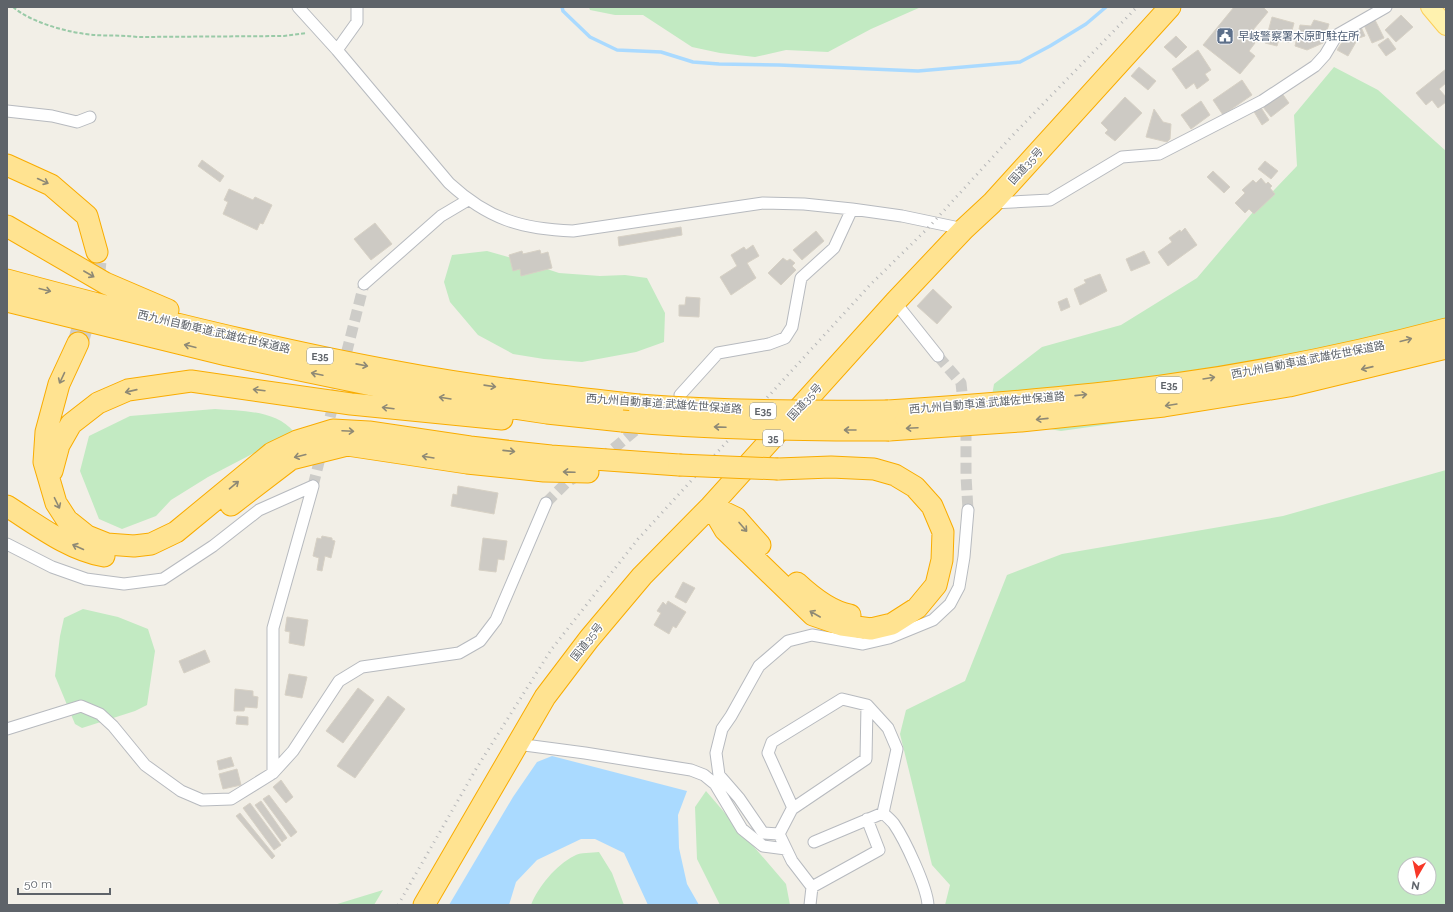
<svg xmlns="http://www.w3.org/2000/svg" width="1453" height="912" font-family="Raleway,'Noto Sans JP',sans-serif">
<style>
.green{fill:#c2eac2;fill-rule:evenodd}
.water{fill:#aadaff}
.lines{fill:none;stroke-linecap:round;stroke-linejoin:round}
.stream{stroke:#aadaff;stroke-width:3.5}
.building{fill:#cdcac4;stroke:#d7d1c5}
.street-tunnel{stroke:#cdccc8;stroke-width:11;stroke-dasharray:11 5.5;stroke-linecap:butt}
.highway-tunnel{stroke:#cdccc8;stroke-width:21;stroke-dasharray:21 10;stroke-linecap:butt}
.street-casing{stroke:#b7babf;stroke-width:13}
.primary-casing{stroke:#fcce55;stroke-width:20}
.highway-casing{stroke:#f9ac00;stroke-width:23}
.path{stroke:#99caa7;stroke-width:2;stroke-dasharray:4 2;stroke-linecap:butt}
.street{stroke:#fff;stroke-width:11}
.primary{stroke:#fff2af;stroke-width:18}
.highway{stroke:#ffe391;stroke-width:21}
.rail{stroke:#b6b7b8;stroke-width:3;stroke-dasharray:1 5;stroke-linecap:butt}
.highway-bridge-casing{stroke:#f9ac00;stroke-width:23;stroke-linecap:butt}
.highway-bridge{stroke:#ffe391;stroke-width:21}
.oneway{stroke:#8e8975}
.labels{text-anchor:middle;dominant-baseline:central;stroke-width:3;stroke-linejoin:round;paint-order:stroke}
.shield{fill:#fff;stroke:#8e9296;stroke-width:1}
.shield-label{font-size:10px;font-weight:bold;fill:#5e6369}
.service-label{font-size:11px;fill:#4e5e75;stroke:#fff;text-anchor:start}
.street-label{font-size:11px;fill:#5e6369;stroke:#fff}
</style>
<rect width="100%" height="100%" fill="#f2efe7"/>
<!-- green -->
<path class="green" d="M589 7H921L871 29 828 52 786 50 755 57 720 53 692 47 643 15H615L590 10Z
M1334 67 1378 90 1446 151V337L1183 414 1061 431 1009 422 990 407 994 384 1042 347 1121 325 1197 278 1253 212 1297 166 1294 115Z
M487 251 526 262 559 273 600 276 625 275 647 278 665 313 664 342 636 352 582 362 544 359 513 354 478 335 450 302 444 282 452 255Z
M215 409C242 411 276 410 294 432L208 477 171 500 156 516 122 529 99 519 80 471 89 436 130 416Z
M1446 470V905H945L950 885 932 865 900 734 906 710 965 681 1007 575 1062 554 1283 516ZM1405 864H1429V888H1405Z
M83 609 118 617 148 629 155 651 147 705 135 711 82 728 75 724 55 676 60 636 64 618Z
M706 791 786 884 790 905H720L697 859 695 807Z
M599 852 612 873 624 905H531C538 887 556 865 574 856 580 852 592 853 599 852Z
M383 890 374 905H334Z"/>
<!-- water -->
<path class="water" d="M552 756 687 791 678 815 679 848 687 884 699 905H648L624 853 595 839H581L537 860 516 882 509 905H449L513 797 537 762Z"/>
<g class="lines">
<!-- stream -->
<path class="stream" d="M562 7 563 11 590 37 617 50 661 52 693 62 719 64 779 65 918 71 1020 62 1050 46 1086 24 1106 7"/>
</g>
<!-- building -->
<path class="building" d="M1234 7H1263L1268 12 1248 36 1255 43 1249 51 1255 56 1240 74 1203 45Z
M1401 15 1413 27 1396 42 1385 30Z
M1272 17 1294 23 1289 42 1279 39 1277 46 1265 43Z
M1314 20 1329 24 1323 43 1307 50 1295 46 1300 25 1311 26Z
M1375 20 1384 38 1372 43 1364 25Z
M1361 27 1365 36 1359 38 1356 29Z
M1176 36 1187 47 1176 58 1164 47Z
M1346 36 1356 42 1348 56 1337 50Z
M1388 38 1396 49 1386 56 1378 45Z
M1198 50 1211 70 1205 74 1209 80 1197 89 1194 83 1186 89 1172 69Z
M1139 67 1156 81 1148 90 1131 76Z
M1446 69V83L1439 89 1446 97V102L1438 108 1432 100 1426 105 1416 93Z
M1242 80 1252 95 1223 115 1213 100Z
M1281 92 1289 103 1271 117 1263 107Z
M1125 97 1142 113 1115 141 1105 133 1108 130 1101 123Z
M1201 101 1210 115 1191 129 1181 115Z
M1260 106 1269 120 1262 125 1253 110Z
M1154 109 1163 122 1171 124 1170 139 1167 142 1146 137Z
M202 160 224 176 220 182 198 166Z
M1265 161 1278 171 1271 179 1258 169Z
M1213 171 1230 187 1224 193 1207 177Z
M1261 178 1266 184 1268 182 1272 186 1270 188 1275 194 1254 214 1249 209 1245 213 1235 203 1245 193 1242 190 1253 180 1256 183Z
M229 189 253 200 255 197 272 205 263 224 260 223 257 230 223 214 228 202 224 200Z
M375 223 392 244 371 260 354 239Z
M681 227 682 235 619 246 618 237Z
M1185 228 1197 245 1168 266 1158 252 1172 242 1169 238 1180 230 1181 232Z
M816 231 824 241 802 260 793 250Z
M753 245 759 256 747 263 756 278 731 295 720 277 737 266 731 255 744 247 746 250Z
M540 250 541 254 548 252 552 268 521 276 520 269 513 271 509 255 522 251 523 254Z
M1144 251 1150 263 1131 271 1126 259Z
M783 258 787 261 790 259 795 263 792 266 796 270 781 285 768 273Z
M1100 274 1107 291 1080 305 1074 289 1086 283 1084 280Z
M933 289 952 307 937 324 917 306Z
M686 297 700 298 699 317 679 316V305H685Z
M1067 298 1070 307 1061 311 1058 302Z
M458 486 498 493 494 514 451 506 453 494 457 495Z
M322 536 332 538V540L335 541 331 558 325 556 322 571 317 570 319 558 313 556 317 538 321 539Z
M483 538 507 541 504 560 498 559 496 572 479 570Z
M683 582 695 588 686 603 675 597Z
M668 601 686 612 676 628 673 626 669 634 654 625 661 613 657 611 663 602 666 605Z
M287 617 308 620 304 646 289 643 290 632 285 631Z
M205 650 210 662 184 673 179 661Z
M289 674 307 677 302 698 285 695Z
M358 688 374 700 343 743 326 731Z
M235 689 253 691V696L258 697 257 708 245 707 244 711H234Z
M388 696 405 709 355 778 337 766Z
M237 716 248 717V725L236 724Z
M231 757 234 766 219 770 217 761Z
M237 769 241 785 223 789 219 774Z
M281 780 293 797 286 803 273 787Z
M269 795 297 832 291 837 263 799Z
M261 801 287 838 282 842 255 805Z
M250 803 281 845 274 850 243 808Z
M240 813 275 856 272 859 236 816Z"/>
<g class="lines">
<!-- street-tunnel -->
<path class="street-tunnel" d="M938 356 961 383 966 431V476L968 510
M326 433 364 284
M601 459 643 424
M313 486 322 450
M546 503 566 483 580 474"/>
<!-- highway-tunnel -->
<path class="highway-tunnel" d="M78 343 93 289 97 252"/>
<defs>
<path id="street" d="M298 7 337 50 449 183C488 219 521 229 573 231L763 203 804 204 852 209 902 216 964 229
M337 50 357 22V7
M7 111 52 116 77 122 90 117
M993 203 1050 200 1122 157 1159 154 1262 101 1315 66 1325 55 1337 35 1386 7
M364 284 441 216 468 200
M895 302 938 356
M680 395 718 353 769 344 785 338 792 327 801 278 834 248 852 209
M7 544 52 567 86 579 124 584 163 579 213 546 259 510 313 486
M7 729 81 706 100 714 113 726 145 765 181 791 202 800 231 799 273 773 293 751 339 681 362 667 459 653 480 641 496 620 546 503
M517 744 585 753 691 770 704 775 715 784 742 829 763 846 786 849
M273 773V628L313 486
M793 808 768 753 772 742 842 699 867 705 888 728 897 749 883 813 814 842
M883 813C886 816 891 820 894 824 905 840 927 887 928 905
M779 834 763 833 739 798 719 775 716 753 722 729 731 716 759 666 788 641 812 635 863 644 889 638 933 620 950 604 959 587 964 557 968 510
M812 887 879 850 867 819
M810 905 812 887 792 861 779 834 792 809 866 759 867 705"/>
<path id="primary" d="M1430 7 1446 26"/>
<path id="highway" d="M7 165 51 185 87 216 97 252
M7 226 105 283 168 310
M7 280C136 315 266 348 398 372 477 387 558 396 638 405
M7 301 227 355 396 390 547 413 622 421
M78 343 59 384 46 432 44 462 56 503 67 520 87 536 107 544 134 546 151 544 176 532 272 453 297 441 333 430 369 432 470 447 551 456 679 465
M888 411C980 405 1071 398 1162 386 1258 373 1352 354 1446 329
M889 430 1021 421 1164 406 1289 386 1446 348
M52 471 59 445 71 424 98 403 128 390 191 381 351 404 502 419
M231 505 291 459 347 445 467 463 544 471 588 472
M7 506C37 525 69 550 104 556
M711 506 725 530 813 615 842 625 871 629 892 624 917 608 936 585 942 560 943 532 932 506 915 487 895 475 874 469 831 467 778 469
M711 506 736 518 760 545
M797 583C811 596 831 612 850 615
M424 905 545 697 589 639 642 576 711 506 895 302 964 229 992 203 1170 7"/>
</defs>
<!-- street casing -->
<use href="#street" class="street-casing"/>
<!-- primary casing -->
<use href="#primary" class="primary-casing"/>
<!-- highway casing -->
<use href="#highway" class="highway-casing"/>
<!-- path -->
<path class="path" d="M13 7C32 23 69 33 95 35 109 36 123 35 138 37L284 36 307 33"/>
<!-- street -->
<use href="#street" class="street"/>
<!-- primary -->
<use href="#primary" class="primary"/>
<!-- highway -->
<use href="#highway" class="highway"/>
<!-- rail -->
<path class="rail" d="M398 905 476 769 551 650 638 539 870 285 928 228 1012 136 1137 7"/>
<defs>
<path id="highway-bridge" d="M638 405C722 411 805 412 888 411
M622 421C711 429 800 430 889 430
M679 465 778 469"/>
</defs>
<!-- highway-bridge casing -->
<use href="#highway-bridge" class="highway-bridge-casing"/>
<!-- highway-bridge -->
<use href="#highway-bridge" class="highway-bridge"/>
</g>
<!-- one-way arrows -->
<defs><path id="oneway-shaft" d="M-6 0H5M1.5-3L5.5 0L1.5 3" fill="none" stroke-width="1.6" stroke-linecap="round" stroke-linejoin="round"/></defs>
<g class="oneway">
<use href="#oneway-shaft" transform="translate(43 181) rotate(25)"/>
<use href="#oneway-shaft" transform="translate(89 274) rotate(30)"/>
<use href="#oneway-shaft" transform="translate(45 290) rotate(14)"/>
<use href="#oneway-shaft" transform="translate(1406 340) rotate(-15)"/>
<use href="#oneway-shaft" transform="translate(190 346) rotate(-166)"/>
<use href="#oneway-shaft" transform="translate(362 365) rotate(11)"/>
<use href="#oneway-shaft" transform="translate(1367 368) rotate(167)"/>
<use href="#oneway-shaft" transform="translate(317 374) rotate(-168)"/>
<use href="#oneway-shaft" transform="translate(62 378) rotate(115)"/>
<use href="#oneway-shaft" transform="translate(1209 378) rotate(-9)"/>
<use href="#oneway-shaft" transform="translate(490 386) rotate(8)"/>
<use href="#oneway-shaft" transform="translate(259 390) rotate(-173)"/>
<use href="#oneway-shaft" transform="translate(131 391) rotate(167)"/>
<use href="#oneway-shaft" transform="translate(1081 395) rotate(-6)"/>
<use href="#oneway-shaft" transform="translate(445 398) rotate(-171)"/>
<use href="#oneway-shaft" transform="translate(1171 405) rotate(171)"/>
<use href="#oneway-shaft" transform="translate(388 408) rotate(-173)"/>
<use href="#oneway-shaft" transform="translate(1042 419) rotate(174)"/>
<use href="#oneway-shaft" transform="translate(720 427) rotate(-178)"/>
<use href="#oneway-shaft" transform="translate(912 428) rotate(177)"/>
<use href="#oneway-shaft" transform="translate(850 430) rotate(180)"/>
<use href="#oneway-shaft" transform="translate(348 431) rotate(3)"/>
<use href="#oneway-shaft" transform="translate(509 451) rotate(6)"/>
<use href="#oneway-shaft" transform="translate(300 456) rotate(166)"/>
<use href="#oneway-shaft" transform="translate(428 457) rotate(-171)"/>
<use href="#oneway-shaft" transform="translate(569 472) rotate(-178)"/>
<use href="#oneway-shaft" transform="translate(234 485) rotate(-40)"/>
<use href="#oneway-shaft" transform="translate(57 503) rotate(64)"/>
<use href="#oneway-shaft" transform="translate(743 527) rotate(49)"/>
<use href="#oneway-shaft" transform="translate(78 547) rotate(-156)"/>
<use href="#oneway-shaft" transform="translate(815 614) rotate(-150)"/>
</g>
<!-- icons -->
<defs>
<symbol id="civic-square" viewBox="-11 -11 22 22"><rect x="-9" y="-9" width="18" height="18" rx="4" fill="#5c6f8a" stroke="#fff"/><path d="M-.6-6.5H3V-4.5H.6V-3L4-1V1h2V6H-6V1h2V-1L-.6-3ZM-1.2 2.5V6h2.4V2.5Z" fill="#fff"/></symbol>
</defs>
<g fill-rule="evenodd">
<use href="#civic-square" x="1215" y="26" width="20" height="20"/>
</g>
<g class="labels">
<!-- shield labels -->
<g class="shield">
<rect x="307" y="348" width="26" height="16" rx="3"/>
<rect x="1156" y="377" width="26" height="16" rx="3"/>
<rect x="750" y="403" width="26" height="16" rx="3"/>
<rect x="763" y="430" width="20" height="16" rx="3"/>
</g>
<g class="shield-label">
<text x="320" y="356">E35</text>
<text x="1169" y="385">E35</text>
<text x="763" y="411">E35</text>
<text x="773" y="438">35</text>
</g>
<!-- service labels -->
<g class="service-label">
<text x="1238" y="36">早岐警察署木原町駐在所</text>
</g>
<!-- street labels -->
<g class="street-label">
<text transform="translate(1026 166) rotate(-48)">国道35号</text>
<text transform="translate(214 332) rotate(13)">西九州自動車道;武雄佐世保道路</text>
<text transform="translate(1308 360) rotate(-11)">西九州自動車道;武雄佐世保道路</text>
<text transform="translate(805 402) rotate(-48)">国道35号</text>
<text transform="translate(987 403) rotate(-5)">西九州自動車道;武雄佐世保道路</text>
<text transform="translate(664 404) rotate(4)">西九州自動車道;武雄佐世保道路</text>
<text transform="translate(587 642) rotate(-52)">国道35号</text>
</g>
</g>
<!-- border -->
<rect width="1453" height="912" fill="none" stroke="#5e6369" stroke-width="16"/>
<!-- north arrow -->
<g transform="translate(1417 876) rotate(189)"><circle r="19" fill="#ffffff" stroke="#bfc1c3"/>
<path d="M0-3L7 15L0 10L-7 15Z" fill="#f73828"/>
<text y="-6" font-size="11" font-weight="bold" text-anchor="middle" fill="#5e6369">N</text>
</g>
<!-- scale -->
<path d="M18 888v6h92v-6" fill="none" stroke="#5e6369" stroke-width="2"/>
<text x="24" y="888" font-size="12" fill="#5e6369" stroke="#ffffff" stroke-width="3" paint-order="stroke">50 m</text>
</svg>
